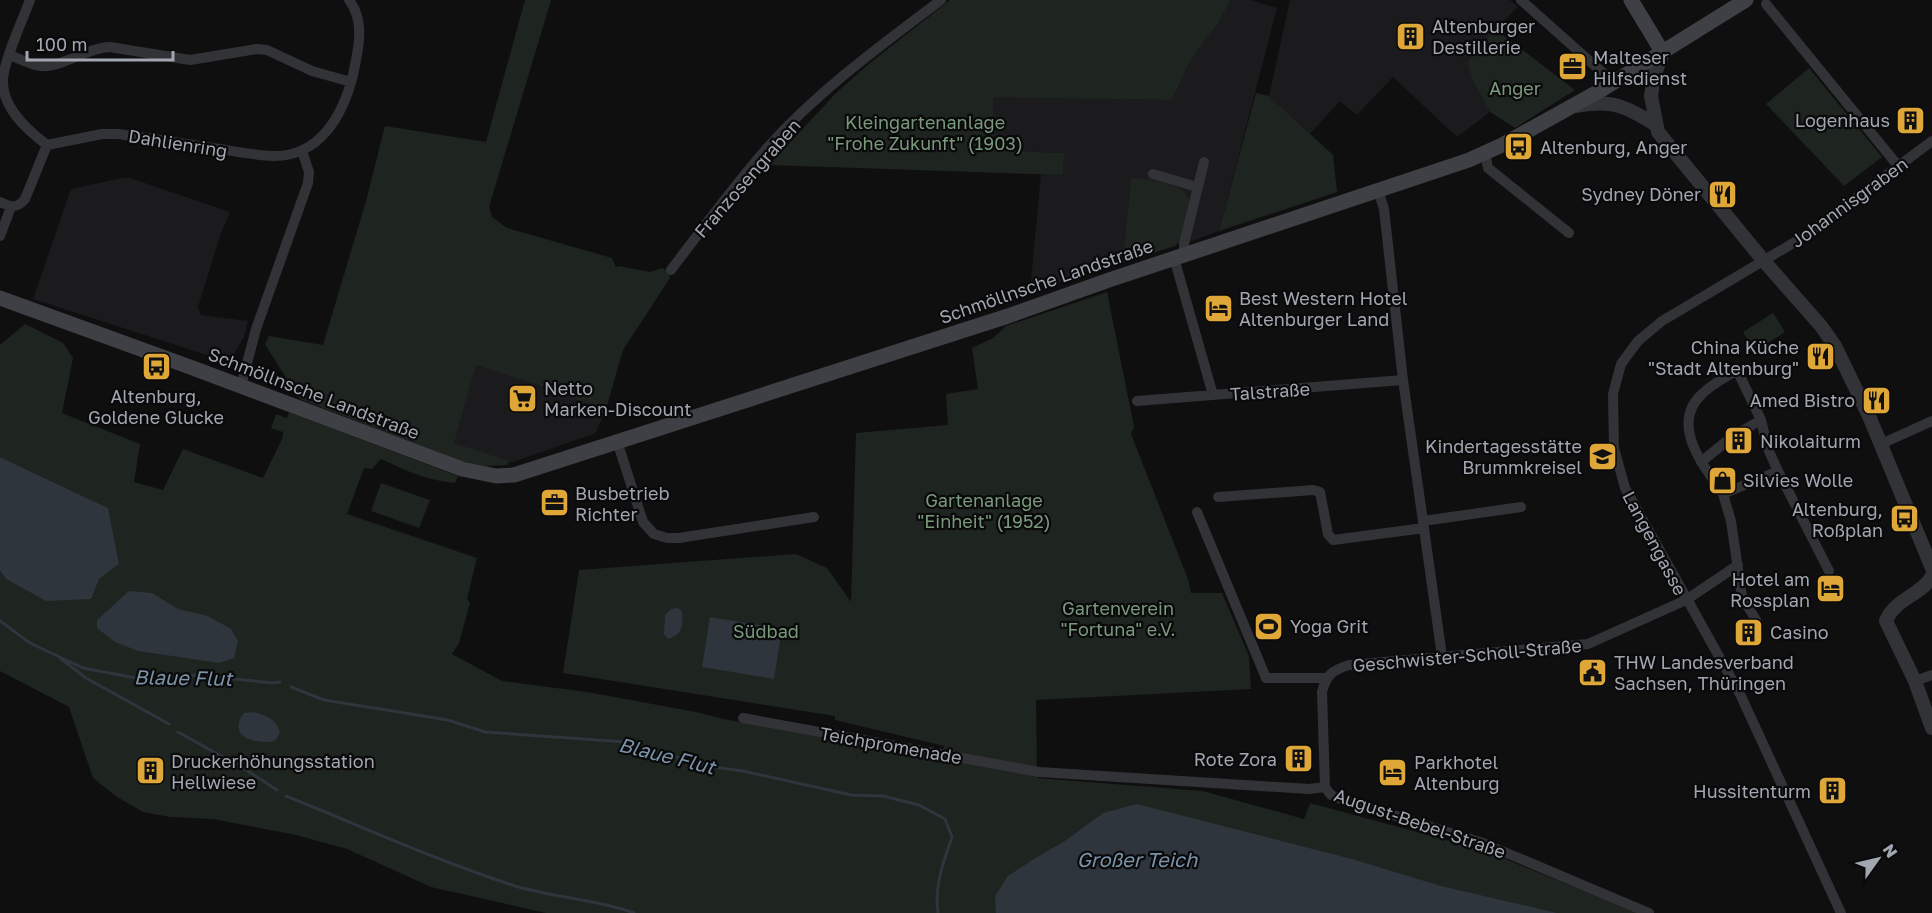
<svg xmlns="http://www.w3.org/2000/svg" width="1932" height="913" font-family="'Golos Text',sans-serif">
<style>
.built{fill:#1b1b1d}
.green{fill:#1e241f}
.water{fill:#2e353c}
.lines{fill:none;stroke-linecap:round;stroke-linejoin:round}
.stream{stroke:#2e353c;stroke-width:3}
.minor{stroke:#323337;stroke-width:10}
.tertiary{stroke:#323337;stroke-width:14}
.secondary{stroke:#3f4045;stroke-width:15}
.labels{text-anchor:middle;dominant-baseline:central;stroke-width:4.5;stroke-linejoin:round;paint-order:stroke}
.poi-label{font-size:18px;fill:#a1a6b0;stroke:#0a0a0b;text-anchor:start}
.park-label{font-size:18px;fill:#7a997c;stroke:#0a0a0b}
.street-label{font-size:18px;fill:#a1a6b0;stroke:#0a0a0b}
.water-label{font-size:20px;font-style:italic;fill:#7b93a9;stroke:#0a0a0b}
</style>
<rect width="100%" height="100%" fill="#0f0f10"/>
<!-- built -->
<path class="built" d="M1231 0H1251L1277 8 1219 231 1192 241 1182 240 1125 243 1120 260 1039 290 1031 281 1041 174 1063 175V153L993 150V96L1172 100 1189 64 1207 37 1216 27Z
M1290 0H1510L1518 7 1495 29 1467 62 1490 112 1457 137 1393 77 1357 115 1340 101 1310 134 1269 96Z
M122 178H130L230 212 220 236 198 307 201 315 248 321 244 337 234 354 216 358 33 299 71 189Z
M471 362 602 404 603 416 596 433 513 462 495 464 440 446Z"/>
<!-- green -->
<path class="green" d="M525 0H551L489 207 492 217 507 228 612 258 616 267 619 266 650 272 662 268 669 272 670 278 623 350 604 416 590 412 591 404 571 398 572 392 555 387 554 390 476 365 454 443 509 461 508 465 483 466 458 460 302 400 298 397 265 344 269 336 323 345 366 201 385 126 486 142Z
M950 0H1231L1216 27 1207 37 1189 64 1172 100 993 97V150L1064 153 1063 175 769 165 836 93 870 63Z
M1495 29 1575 90 1515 128 1490 112 1474 83 1467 62Z
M1809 68 1882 157 1844 186 1766 104Z
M1256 93 1269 96 1333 155 1337 192 1219 231Z
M1131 178C1147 179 1184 182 1189 200L1182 240 1175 246 1118 264 1125 243Z
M1107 292 1134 427 1131 434 1188 579 1191 593H1222L1249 656 1251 689 1036 700 1037 778 1203 791 1304 819 1310 803 1483 850 1638 913H546L431 887 347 849 296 835 213 819 170 817 143 812 117 797 93 778 69 707 0 671V571L6 579 108 508 0 457V345L25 324 63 343 73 358 62 413 140 444 134 482 163 490 183 449 263 478 282 439 283 432 271 428 276 414 287 418 289 412 458 476 455 483C429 481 404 470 381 459L372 469 364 468 347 514 477 558 467 599 470 603 459 643 452 654 502 681 587 692 696 712 723 719 942 758 944 746 835 720V716L563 673 579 570 796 554 827 568 851 602 856 433 948 425 946 394 978 389 972 348 993 338 1006 326Z
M1773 313 1785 332 1755 351 1743 332Z
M381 483 430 500 419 528 371 511Z"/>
<!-- water -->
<path class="water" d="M0 457 108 508 119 564 99 579 91 599 46 601 6 579 0 571Z
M129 591 152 593 178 609 208 616 231 629 238 641 234 658 219 663 138 651 115 642 97 628V620Z
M678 608 682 612C683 625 683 635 668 639L664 634 665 615 671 609Z
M710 617 782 629 774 679 702 667Z
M254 712C267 716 277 719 280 733L275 741C255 745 226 737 244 713Z
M1137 804 1352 859 1441 886 1557 913H996L995 896 1008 876 1037 857 1065 841 1103 813Z"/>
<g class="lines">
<!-- stream -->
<path class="stream" d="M0 621 30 643 83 668 141 679 200 675 272 683 280 682
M61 659 86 678 169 724
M291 687 324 700 448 720 485 732 626 742 707 766 743 771 851 795 883 796 919 805 945 819 952 837C943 863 934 886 938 913
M178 732 248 771 277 790
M286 796C361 826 433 859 509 884 550 898 593 898 634 913"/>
<!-- minor -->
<path class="minor" d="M30 0C23 19 4 60 3 79 1 107 27 130 47 145L102 134H118C150 138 181 143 213 148 233 151 253 155 273 156 320 157 343 115 353 75 358 50 366 22 349 0
M1521 0 1603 73 1611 85
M1766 4 1899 167
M10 55C20 59 31 65 41 66 62 68 85 48 110 47L190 60 257 49 267 50 312 71 351 82
M1485 152 1488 168 1569 233
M1153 174 1197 187
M1378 190 1384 209 1403 380 1442 656
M0 202C10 207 17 209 25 199L47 145
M0 236 11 207
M1184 255V244L1204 162
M1174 258 1213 395
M671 270C702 229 733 187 767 148 818 91 880 46 941 0
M1737 370 1761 420 1768 449 1778 471 1723 494C1704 466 1669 425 1702 394 1712 384 1726 377 1737 370Z
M241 386 256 329 308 183 309 172 302 151
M1137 401 1403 380
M617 441 643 522 654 534 667 538H679L814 517
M1881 444 1932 421
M1701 462 1733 436 1761 420
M1778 471 1829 571
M1723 494 1731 521 1742 597 1756 620
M1218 497 1313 490 1320 492 1328 534 1333 540 1424 528
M1197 512 1266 678H1325
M1423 521 1521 507
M1915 681 1932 675
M743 718 1039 772 1309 789 1325 787
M1325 787 1322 692C1326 675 1333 670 1349 665L1588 644 1686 600 1738 565
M1325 787 1331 795 1338 798 1483 843 1649 913
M1841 913 1740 694 1625 488 1614 448 1613 394 1621 364 1638 341 1662 321 1805 236 1932 141"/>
<!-- tertiary -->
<path class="tertiary" d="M1663 53 1654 76 1651 96 1658 132 1763 260 1821 326 1835 346 1869 416 1932 568
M1577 106C1613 99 1627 107 1656 125
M1932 576C1922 595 1894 599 1886 621L1915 681 1932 728"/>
<!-- secondary -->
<path class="secondary" d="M1631 0 1663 53
M0 298 190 367 462 469 496 476 514 475 1008 316 1109 280 1469 160 1502 145 1603 89 1746 0"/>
</g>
<!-- icons -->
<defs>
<symbol id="building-square" viewBox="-11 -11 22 22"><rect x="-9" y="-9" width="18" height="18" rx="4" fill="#dfa738" stroke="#0a0a0b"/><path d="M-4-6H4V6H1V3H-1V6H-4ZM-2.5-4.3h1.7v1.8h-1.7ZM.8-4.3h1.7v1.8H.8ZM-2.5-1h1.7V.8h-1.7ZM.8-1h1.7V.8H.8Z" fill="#111"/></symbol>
<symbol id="office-square" viewBox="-11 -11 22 22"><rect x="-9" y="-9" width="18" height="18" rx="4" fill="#dfa738" stroke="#0a0a0b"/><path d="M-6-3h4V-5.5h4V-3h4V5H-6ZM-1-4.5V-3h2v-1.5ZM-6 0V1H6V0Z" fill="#111"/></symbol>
<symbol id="bus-square" viewBox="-11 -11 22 22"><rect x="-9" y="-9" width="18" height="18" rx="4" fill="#dfa738" stroke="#0a0a0b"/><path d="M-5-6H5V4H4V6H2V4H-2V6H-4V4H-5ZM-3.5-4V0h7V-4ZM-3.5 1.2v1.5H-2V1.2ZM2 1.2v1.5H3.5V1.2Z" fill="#111"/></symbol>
<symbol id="restaurant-square" viewBox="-11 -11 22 22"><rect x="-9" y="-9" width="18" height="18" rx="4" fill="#dfa738" stroke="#0a0a0b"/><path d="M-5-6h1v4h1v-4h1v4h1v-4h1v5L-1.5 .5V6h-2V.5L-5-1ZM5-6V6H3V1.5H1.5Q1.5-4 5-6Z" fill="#111"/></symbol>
<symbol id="hotel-square" viewBox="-11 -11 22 22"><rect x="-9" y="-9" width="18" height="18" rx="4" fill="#dfa738" stroke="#0a0a0b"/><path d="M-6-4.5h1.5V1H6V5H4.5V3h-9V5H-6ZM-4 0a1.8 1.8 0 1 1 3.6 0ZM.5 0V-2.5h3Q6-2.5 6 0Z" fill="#111"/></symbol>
<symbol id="supermarket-square" viewBox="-11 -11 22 22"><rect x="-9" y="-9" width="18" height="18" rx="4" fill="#dfa738" stroke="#0a0a0b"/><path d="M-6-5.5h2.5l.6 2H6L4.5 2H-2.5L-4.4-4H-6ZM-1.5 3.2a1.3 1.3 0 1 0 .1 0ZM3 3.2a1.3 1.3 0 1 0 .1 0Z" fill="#111"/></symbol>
<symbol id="school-square" viewBox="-11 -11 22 22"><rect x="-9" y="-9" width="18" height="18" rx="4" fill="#dfa738" stroke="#0a0a0b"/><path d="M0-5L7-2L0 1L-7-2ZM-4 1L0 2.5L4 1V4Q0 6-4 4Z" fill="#111"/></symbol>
<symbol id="shop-square" viewBox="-11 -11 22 22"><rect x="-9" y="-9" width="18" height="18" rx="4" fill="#dfa738" stroke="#0a0a0b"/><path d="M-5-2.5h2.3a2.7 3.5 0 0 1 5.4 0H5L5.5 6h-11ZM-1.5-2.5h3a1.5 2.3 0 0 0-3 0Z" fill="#111"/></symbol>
<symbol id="stadium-square" viewBox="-11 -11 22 22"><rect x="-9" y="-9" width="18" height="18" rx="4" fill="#dfa738" stroke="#0a0a0b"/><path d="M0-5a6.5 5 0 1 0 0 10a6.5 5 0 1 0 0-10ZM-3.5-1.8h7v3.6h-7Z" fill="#111"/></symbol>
<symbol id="civic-square" viewBox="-11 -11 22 22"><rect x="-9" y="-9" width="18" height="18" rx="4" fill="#dfa738" stroke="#0a0a0b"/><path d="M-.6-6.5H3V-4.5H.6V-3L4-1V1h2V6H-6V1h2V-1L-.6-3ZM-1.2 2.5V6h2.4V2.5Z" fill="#111"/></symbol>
</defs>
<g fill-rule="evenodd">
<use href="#building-square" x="1394" y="20" width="33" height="33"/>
<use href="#office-square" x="1556" y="50" width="33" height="33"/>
<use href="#building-square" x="1894" y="104" width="33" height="33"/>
<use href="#bus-square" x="1502" y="130" width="33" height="33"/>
<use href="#restaurant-square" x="1706" y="178" width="33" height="33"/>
<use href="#hotel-square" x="1202" y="292" width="33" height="33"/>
<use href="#restaurant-square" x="1804" y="340" width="33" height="33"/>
<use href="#bus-square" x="140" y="350" width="33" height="33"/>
<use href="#supermarket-square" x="506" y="382" width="33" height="33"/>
<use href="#restaurant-square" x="1860" y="384" width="33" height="33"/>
<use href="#building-square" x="1722" y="424" width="33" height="33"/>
<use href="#school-square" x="1586" y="440" width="33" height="33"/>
<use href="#shop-square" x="1706" y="464" width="33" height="33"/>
<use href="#office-square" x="538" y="486" width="33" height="33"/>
<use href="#bus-square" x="1888" y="502" width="33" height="33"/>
<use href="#hotel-square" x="1814" y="572" width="33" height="33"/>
<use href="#stadium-square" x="1252" y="610" width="33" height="33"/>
<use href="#building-square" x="1732" y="616" width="33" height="33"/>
<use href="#civic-square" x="1576" y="656" width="33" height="33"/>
<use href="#building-square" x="1282" y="742" width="33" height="33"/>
<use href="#building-square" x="134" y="754" width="33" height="33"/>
<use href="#hotel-square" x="1376" y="756" width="33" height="33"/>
<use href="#building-square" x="1816" y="774" width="33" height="33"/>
</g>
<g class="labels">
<!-- poi labels -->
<g class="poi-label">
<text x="1432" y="26">Altenburger<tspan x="1432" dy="21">Destillerie</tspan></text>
<text x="1593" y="57">Malteser<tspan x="1593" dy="21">Hilfsdienst</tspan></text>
<text x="1890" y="120" text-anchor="end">Logenhaus</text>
<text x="1540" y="147">Altenburg, Anger</text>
<text x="1701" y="194" text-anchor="end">Sydney Döner</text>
<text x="1239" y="298">Best Western Hotel<tspan x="1239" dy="21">Altenburger Land</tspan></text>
<text x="1799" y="347" text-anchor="end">China Küche<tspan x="1799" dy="21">"Stadt Altenburg"</tspan></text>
<text x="544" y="388">Netto<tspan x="544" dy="21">Marken-Discount</tspan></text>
<text x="156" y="396" text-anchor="middle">Altenburg,<tspan x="156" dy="21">Goldene Glucke</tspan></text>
<text x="1855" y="400" text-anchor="end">Amed Bistro</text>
<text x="1760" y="441">Nikolaiturm</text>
<text x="1582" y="446" text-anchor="end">Kindertagesstätte<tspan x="1582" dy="21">Brummkreisel</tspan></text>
<text x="1743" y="480">Silvies Wolle</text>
<text x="575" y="493">Busbetrieb<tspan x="575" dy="21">Richter</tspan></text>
<text x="1883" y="509" text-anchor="end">Altenburg,<tspan x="1883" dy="21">Roßplan</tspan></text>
<text x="1810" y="579" text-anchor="end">Hotel am<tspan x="1810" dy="21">Rossplan</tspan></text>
<text x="1290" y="626">Yoga Grit</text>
<text x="1770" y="632">Casino</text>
<text x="1614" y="662">THW Landesverband<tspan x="1614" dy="21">Sachsen, Thüringen</tspan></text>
<text x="1277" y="759" text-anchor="end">Rote Zora</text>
<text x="171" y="761">Druckerhöhungsstation<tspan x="171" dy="21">Hellwiese</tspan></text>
<text x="1414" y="762">Parkhotel<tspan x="1414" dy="21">Altenburg</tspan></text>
<text x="1811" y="791" text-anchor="end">Hussitenturm</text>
</g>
<!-- park labels -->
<g class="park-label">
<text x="1515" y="88">Anger</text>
<text x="925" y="122">Kleingartenanlage<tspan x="925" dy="21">"Frohe Zukunft" (1903)</tspan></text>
<text x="984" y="500">Gartenanlage<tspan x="984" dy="21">"Einheit" (1952)</tspan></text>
<text x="1118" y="608">Gartenverein<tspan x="1118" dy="21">"Fortuna" e.V.</tspan></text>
<text x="766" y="631">Südbad</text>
</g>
<!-- street labels -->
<g class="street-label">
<text transform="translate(178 143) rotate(9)">Dahlienring</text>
<text transform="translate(747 178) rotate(-49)">Franzosengraben</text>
<text transform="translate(1849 202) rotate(-36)">Johannisgraben</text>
<text transform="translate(1046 281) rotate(-19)">Schmöllnsche Landstraße</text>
<text transform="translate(1270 391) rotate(-4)">Talstraße</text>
<text transform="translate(314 393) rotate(21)">Schmöllnsche Landstraße</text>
<text transform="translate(1655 543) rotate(62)">Langengasse</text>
<text transform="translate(1467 655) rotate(-5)">Geschwister-Scholl-Straße</text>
<text transform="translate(891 745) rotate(10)">Teichpromenade</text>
<text transform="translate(1420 823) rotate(19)">August-Bebel-Straße</text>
</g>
<!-- water labels -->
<g class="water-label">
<text transform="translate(183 677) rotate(1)">Blaue Flut</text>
<text transform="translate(667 755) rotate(14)">Blaue Flut</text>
<text x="1137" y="859">Großer Teich</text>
</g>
</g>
<!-- north arrow -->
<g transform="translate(1878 859) rotate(56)" stroke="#0a0a0b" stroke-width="4.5" paint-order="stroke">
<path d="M0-4.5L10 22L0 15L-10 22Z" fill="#a1a6b0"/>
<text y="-9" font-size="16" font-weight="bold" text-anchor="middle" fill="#a1a6b0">N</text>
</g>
<!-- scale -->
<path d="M27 51v9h146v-9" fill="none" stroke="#a1a6b0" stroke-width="3"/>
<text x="36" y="51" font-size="18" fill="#a1a6b0" stroke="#0a0a0b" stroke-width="4.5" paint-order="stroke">100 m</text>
</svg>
